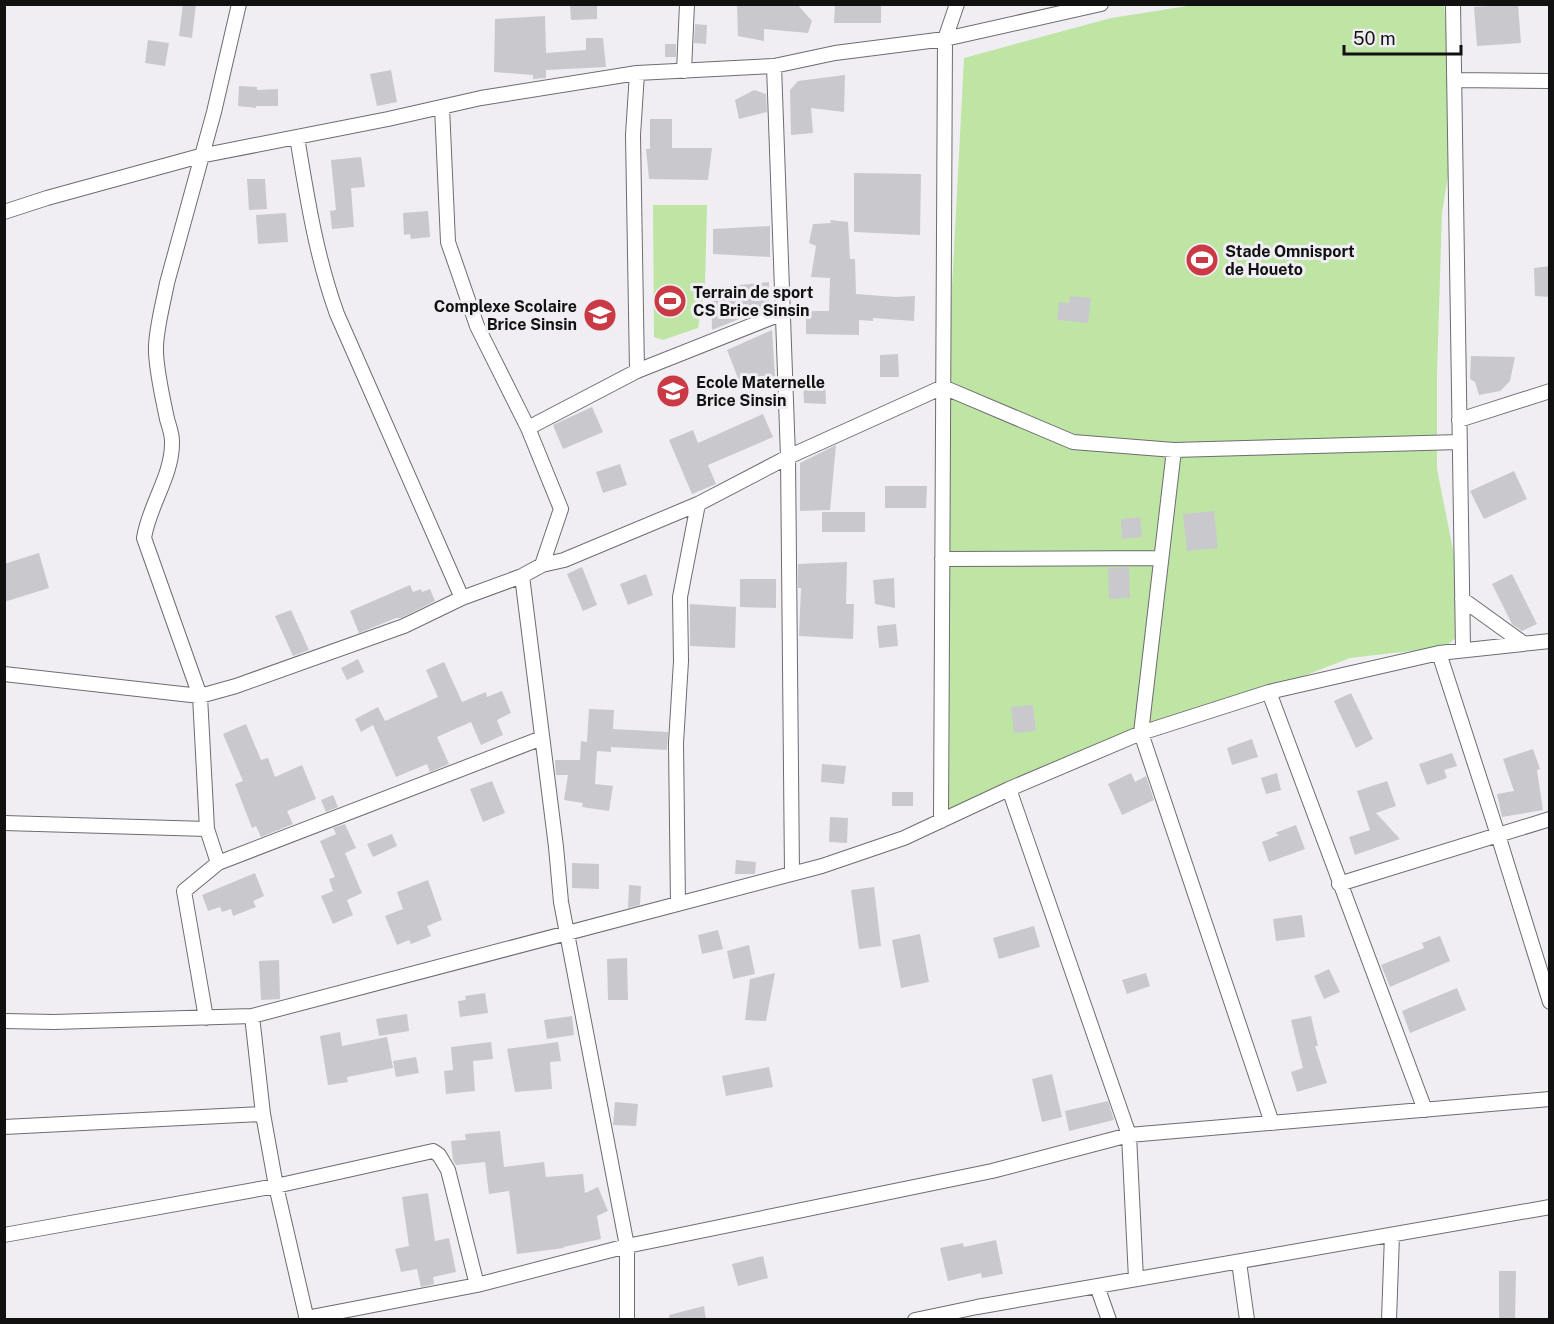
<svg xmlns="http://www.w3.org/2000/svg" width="1554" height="1324" font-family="'Public Sans',sans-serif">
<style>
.green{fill:#bfe5a5}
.building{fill:#c9c8cd}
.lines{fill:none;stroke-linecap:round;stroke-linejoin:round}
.minor-casing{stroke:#6e6c71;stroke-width:16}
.minor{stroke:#fff;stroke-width:14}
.labels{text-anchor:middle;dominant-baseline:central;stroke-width:6;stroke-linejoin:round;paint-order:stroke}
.poi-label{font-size:16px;font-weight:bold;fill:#111112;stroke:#f0eef3;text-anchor:start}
</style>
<rect width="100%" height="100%" fill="#f0eef3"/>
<!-- green -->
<path class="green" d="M1194 5H1444L1451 76 1458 113 1442 213 1437 374V469L1459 580 1458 636 1445 647 1350 658 949 814 947 383 964 58 1111 18Z
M653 205H707L705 287 698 328 663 340 654 337Z"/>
<!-- building -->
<path class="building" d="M183 4H196L192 38 179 36Z
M570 4H597V19L571 20Z
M737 4H797L812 21 808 33 764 29V41L738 36Z
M835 4H881V23H834Z
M1518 4 1521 43 1477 46 1474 7Z
M545 16 546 53 586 50V38H603L606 67 546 70V78L533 79V75L494 72 495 19Z
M695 24 707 25 706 44 694 43Z
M148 40 169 43 165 66 145 63Z
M665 44H676V57H665Z
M391 70 397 102 377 106 370 74Z
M845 75 844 112 811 108 813 133 791 135 790 90 798 81Z
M239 86 257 87V90L278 89V106H256V108L238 106Z
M754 90 766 94 767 112 739 119 735 100Z
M650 119H672V148H712L708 180 649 179 646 149H650Z
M361 157 365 187 351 188 354 227 332 229 330 211 336 210 331 160Z
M854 173 921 174 920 235 854 232Z
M247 179H265L267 209 249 210Z
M428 211 430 237 411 239 410 234 404 235 403 213Z
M286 213 288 242 258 244 256 215Z
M830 220 848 222 850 259H855L856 294 896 297 915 296 914 321 873 318V321L859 320V335L806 334V314L813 311H829L830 278 811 277 816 246 809 243 813 224 831 223Z
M770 226V257L713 254V229Z
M1550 266V297L1535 296 1534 268Z
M769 282V307L712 330 711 288Z
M1070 296 1091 298 1088 323 1057 320 1059 302 1069 303Z
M772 330 775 376 743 391 727 350Z
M898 354 899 377H880V355Z
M1471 356 1515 357 1510 381 1500 391 1479 395 1475 382 1470 379Z
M825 378 826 404 804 403 803 380Z
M592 407 603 432 563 449 553 425Z
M763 414 773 437 708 465 716 484 692 494 669 440 693 430 698 443Z
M836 445 830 510 800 511V463Z
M620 464 627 485 603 493 596 472Z
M1514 471 1527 499 1484 519 1470 491Z
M885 486H927L926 508H885Z
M1214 511 1218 548 1187 551 1183 514Z
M822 512H865V532H822Z
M1140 517 1142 537 1122 539 1121 519Z
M39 553 49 588 4 602V564Z
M847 562 846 604H854L853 639 799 636 801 588H798V564Z
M582 567 597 605 583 611 567 574Z
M1129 567 1130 598 1109 599 1108 568Z
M646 574 653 595 628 605 620 584Z
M1512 574 1537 624 1522 631 1512 624 1492 584Z
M894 578 895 608 875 604 873 580Z
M740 579H776V608L740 607Z
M410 585 413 592 421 589 422 592 430 589 435 601 401 618H396L359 633 350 611Z
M690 604 736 607 735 648 690 646Z
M291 610 309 650 293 656 275 616Z
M896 624 898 646 879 648 877 626Z
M358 659 364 672 347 680 341 668Z
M444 662 462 702 486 692 487 697 502 691 511 713 497 720 503 735 481 745 471 722 437 737 449 764 430 772 427 764 396 777 373 725 361 732 355 719 378 707 385 721 438 697 426 670Z
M1351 693 1373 739 1356 748 1334 701Z
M1033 705 1036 731 1014 733 1011 707Z
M589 709 614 710 613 729 668 732 667 750 611 747V752L597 751 595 784 613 786 609 811 582 807 583 803 564 800 568 775H556L555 760H580L581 741 587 742Z
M246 724 261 760 268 758 275 777 302 765 316 799 287 811 293 824 261 837 256 826 252 828 235 784 243 781 223 734Z
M1252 739 1258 757 1232 765 1227 748Z
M1533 749 1540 769 1537 770 1543 810 1502 817 1497 794 1514 791 1503 759Z
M1452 753 1457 766 1444 770 1447 778 1427 785 1419 764Z
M822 764 846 766 844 784 821 782Z
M1131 773 1135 782 1146 776 1154 800 1122 815 1108 784Z
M1277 773 1281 790 1266 794 1261 778Z
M492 781 505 813 483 822 470 789Z
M1387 781 1396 806 1376 813 1400 839 1355 855 1349 837 1370 830 1357 791Z
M892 792H913V806H892Z
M333 795 338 807 326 812 321 800Z
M830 817 848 818 847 843 829 842Z
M345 824 356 848 345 853 362 893 347 900 353 915 333 924 321 896 333 891 329 879 335 877 320 841 336 834 333 828Z
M1296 825 1305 849 1269 862 1262 842 1279 835 1275 833Z
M392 834 397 846 373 857 367 844Z
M736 860 756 862 755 874H735Z
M572 863 599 864V889L572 888Z
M255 873 264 896 253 901 256 907 233 916 231 909 222 912 220 907 208 911 202 895Z
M428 880 442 920 427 926 431 936 411 944 409 940 397 945 385 916 403 909 397 892Z
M629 885 641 886 640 905 628 908Z
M874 887 881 946 859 949 851 890Z
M1302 915 1305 937 1276 941 1273 919Z
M1034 926 1040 947 999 959 993 938Z
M718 930 723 949 702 954 698 935Z
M920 934 929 982 901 988 892 940Z
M1440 936 1450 961 1390 987 1381 965 1424 948 1422 943Z
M749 945 755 974 733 979 727 951Z
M627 958 628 1000H608L607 959Z
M279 960 280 999 261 1000 259 961Z
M1329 969 1340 992 1324 999 1314 976Z
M775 973 766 1021 745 1020 750 979Z
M1146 973 1150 986 1127 994 1122 980Z
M1457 988 1466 1010 1410 1033 1402 1011Z
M485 993 488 1013 460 1017 458 1001 466 1000 465 996Z
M407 1014 409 1031 379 1036 376 1019Z
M572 1016 574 1035 547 1039 544 1020Z
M1311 1016 1318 1046H1315L1327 1083 1297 1092 1291 1072 1303 1068 1291 1020Z
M340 1032 342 1046 387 1037 393 1068 347 1077 348 1082 328 1085 320 1036Z
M491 1042 493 1059 473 1061 475 1091 446 1094 444 1071 453 1070 451 1047Z
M558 1042 561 1061 550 1062 552 1089 515 1092 507 1049Z
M416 1057 419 1073 396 1077 393 1061Z
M769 1067 773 1087 726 1096 722 1076Z
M1052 1074 1062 1117 1042 1122 1032 1079Z
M1108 1101 1114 1120 1069 1131 1065 1111Z
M615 1102 638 1104 636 1126 613 1125Z
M500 1131 504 1167 544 1162 546 1177 583 1174 585 1193 598 1187 608 1211 597 1216 601 1239 563 1247 564 1248 517 1254 509 1191 489 1194 485 1162 456 1165 453 1160 451 1141 466 1140 465 1134Z
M428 1193 435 1241 449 1238 456 1272 433 1277 434 1284 421 1287 417 1269 401 1272 395 1249 409 1246 402 1197Z
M996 1240 1003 1274 982 1278 981 1273 948 1281 940 1248 963 1243 964 1247Z
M763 1256 768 1278 738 1286 732 1264Z
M1499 1271H1516L1515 1320H1499Z
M704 1306 706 1320H670L669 1315Z"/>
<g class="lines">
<defs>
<path id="minor" d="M1453 4 1463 649
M774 66 788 457 792 874
M684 71 687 4
M1454 80 1550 81
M297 137C307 197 316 256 337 314L462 598
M4 212 47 198 200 156 388 119 481 98 637 73 774 66 835 53 945 39 1101 4
M637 371 633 135 637 73
M1459 420 1550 391
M528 428 637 371 783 313
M1174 450 1141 733 1272 1123
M942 559 1161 558
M542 565 564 560 698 504 788 457 943 387 1073 442 1174 450 1460 442
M522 576 556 847 561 902 627 1246V1320
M1462 599 1523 643
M1439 653 1498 835 1550 1002
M4 674 200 696 236 686 404 626 462 598 522 576 542 565 561 509 528 428 477 326 448 242 442 107
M1269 692 1425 1110
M1009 789 1129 1135 1136 1279
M941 821 945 39 957 4
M4 823 207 829
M218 863 542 738
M1339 884 1550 819
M678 904 676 743 681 661 680 597 698 504
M252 1016 263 1114 276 1186 307 1320
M206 1018 184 891 218 863 207 829 200 696 144 538C149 505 173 475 172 441 172 434 169 426 167 419 163 399 155 366 156 346 157 325 163 304 167 283L214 112 239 4
M4 1021 54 1022 252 1016 822 866 904 838 1009 789 1141 733 1269 692 1439 653 1550 641
M4 1127 263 1114
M4 1235 276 1186 433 1151 439 1155 448 1170 477 1285
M1239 1262 1247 1320
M1097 1286 1109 1320
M306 1318 477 1285 627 1246 992 1171 1129 1135 1550 1099
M915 1320 977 1307 1550 1207
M1389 1320 1392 1235"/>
</defs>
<!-- minor casing -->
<use href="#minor" class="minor-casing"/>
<!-- minor -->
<use href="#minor" class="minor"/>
</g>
<!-- icons -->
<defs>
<symbol id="stadium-disc" viewBox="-11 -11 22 22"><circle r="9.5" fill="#ca3a45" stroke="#f0eef3"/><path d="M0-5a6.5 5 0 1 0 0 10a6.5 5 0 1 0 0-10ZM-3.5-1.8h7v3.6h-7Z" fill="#fff"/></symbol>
<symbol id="school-disc" viewBox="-11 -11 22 22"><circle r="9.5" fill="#ca3a45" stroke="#f0eef3"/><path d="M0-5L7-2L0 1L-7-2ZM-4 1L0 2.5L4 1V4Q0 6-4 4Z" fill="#fff"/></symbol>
</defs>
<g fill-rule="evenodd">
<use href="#stadium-disc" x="1183" y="241" width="38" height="38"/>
<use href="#stadium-disc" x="651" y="282" width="38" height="38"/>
<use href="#school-disc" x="581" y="296" width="38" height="38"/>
<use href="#school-disc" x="654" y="372" width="38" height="38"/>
</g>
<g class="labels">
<!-- poi labels -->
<g class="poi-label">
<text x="1225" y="251">Stade Omnisport<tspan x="1225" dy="18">de Houeto</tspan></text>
<text x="693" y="292">Terrain de sport<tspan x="693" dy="18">CS Brice Sinsin</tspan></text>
<text x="577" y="306" text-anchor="end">Complexe Scolaire<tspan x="577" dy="18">Brice Sinsin</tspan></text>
<text x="696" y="382">Ecole Maternelle<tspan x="696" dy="18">Brice Sinsin</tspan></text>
</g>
</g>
<!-- border -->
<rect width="1554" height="1324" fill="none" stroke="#111112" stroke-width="12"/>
<!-- scale -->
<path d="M1344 45v9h117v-9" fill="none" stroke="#111112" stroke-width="3"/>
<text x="1353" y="45" font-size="18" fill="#111112" stroke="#f0eef3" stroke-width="4.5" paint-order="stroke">50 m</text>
</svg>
